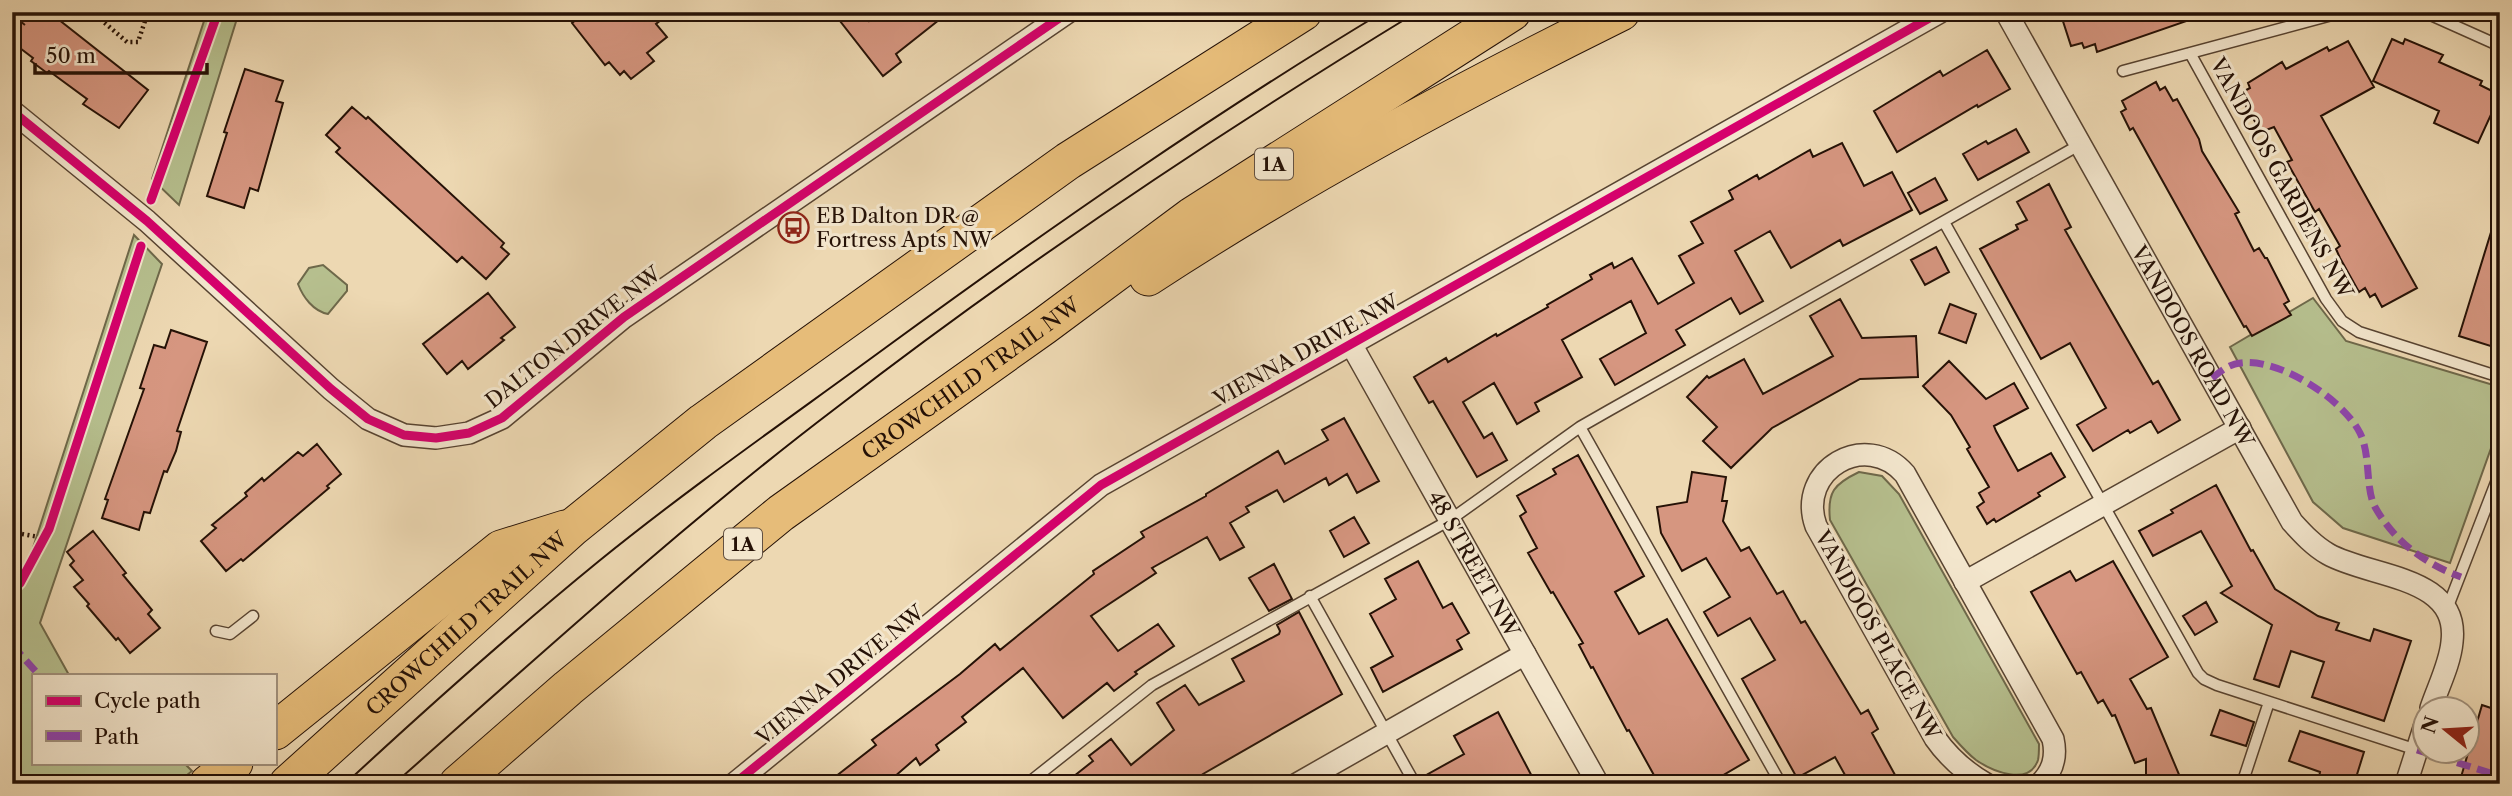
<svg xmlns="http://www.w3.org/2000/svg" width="2512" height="796" font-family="'Libre Caslon Text',serif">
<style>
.green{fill:#b6bf8e;stroke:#6e684a;stroke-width:2}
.building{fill:#d69680;stroke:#251106;stroke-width:2}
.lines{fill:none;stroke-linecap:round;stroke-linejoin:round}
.service-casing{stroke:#574331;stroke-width:13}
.minor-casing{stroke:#574331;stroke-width:24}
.motorway-casing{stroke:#251106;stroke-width:39}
.path{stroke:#251106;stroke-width:4.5;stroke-dasharray:2 3.5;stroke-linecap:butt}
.service{stroke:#f3e6cd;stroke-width:10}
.minor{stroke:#f3e6cd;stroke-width:21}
.motorway{stroke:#e6bc79;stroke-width:37}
.tram{stroke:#251106;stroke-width:2}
.quiet{stroke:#8e44ad;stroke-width:7;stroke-dasharray:14 7;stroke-linecap:butt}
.cycleway-casing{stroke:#f3e6cd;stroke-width:13}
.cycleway{stroke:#d6006c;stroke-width:9}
.labels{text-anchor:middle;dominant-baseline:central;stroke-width:6;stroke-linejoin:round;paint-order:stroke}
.shield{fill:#f3e6cd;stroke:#635142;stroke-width:2}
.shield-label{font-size:19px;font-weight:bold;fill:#251106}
.street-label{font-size:21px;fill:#251106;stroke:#f3e6cd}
.poi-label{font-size:21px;fill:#251106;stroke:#f3e6cd;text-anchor:start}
</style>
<rect width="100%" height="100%" fill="#edd8b2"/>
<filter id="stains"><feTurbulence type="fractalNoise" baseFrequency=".00286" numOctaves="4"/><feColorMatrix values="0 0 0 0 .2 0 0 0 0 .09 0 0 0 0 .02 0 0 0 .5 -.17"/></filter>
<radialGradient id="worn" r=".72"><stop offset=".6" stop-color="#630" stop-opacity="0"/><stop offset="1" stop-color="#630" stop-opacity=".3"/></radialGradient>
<!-- green -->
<path class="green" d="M207 12H239L179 205 152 179Z
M134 235 162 264 40 623 69 675H33V763H184L192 771 176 784H12V575L21 585Z
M323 265 347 285V291L328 314C313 311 303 297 298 284L309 268Z
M2313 298 2346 341 2500 387V423L2450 563 2343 528 2313 502 2230 347Z
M1859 472 1882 476 1899 494 2039 744C2039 749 2039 756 2038 760 2029 787 1992 771 1976 760 1968 754 1960 745 1953 737L1830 520C1827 492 1834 484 1859 472Z"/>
<!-- building -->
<path class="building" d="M12 12H49L148 90 119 128 83 104 87 99 49 71 47 73 31 61 33 58 12 42Z
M586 12H671L656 24 667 37 647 53 654 61 631 79 624 71 620 75 609 62 605 65 572 23Z
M833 12H862L869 21 880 12H949L896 54 901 62 883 76Z
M2060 12H2203L2204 15 2097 52 2095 44 2084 48 2082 43 2071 46Z
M2392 39 2403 44 2405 39 2443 55 2439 62 2482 81 2480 85 2500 95 2478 143 2434 123 2439 111 2373 81Z
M2348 41 2374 87 2321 116 2417 288 2382 307 2375 294 2370 297 2365 288 2359 292 2340 258 2336 249 2340 246 2319 209 2315 212 2287 162 2292 160 2274 127 2261 132 2239 94 2250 88 2248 83 2282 62 2286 69 2327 47 2329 51Z
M1987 50 2010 89 1978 107 1977 105 1897 152 1874 111 1940 71 1943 76Z
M245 69 283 81 276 101 283 103 258 191 250 188 244 208 207 196 227 133 224 132Z
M2156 82 2160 90 2165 87 2173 101 2177 99 2199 139 2202 151 2239 212 2235 214 2254 251 2259 248 2265 258H2267L2289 301 2284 304 2291 315 2252 336 2246 326 2244 327 2133 128 2130 130 2121 112 2126 109 2122 101Z
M352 107 366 119 368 117 504 243 501 247 509 254 486 279 462 257 457 262 336 152 340 148 326 135Z
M2016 129 2029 152 1978 180 1963 154 1986 141 1988 144Z
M1842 143 1864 186 1892 172 1912 210 1843 246 1840 240 1791 268 1770 231 1735 251 1763 301 1740 314 1731 298 1676 330 1685 345 1615 385 1600 359 1646 333 1631 301 1562 340 1582 377 1535 403 1539 411 1517 424 1494 383 1463 402 1484 438 1492 433 1507 460 1477 477 1433 401 1429 403 1414 377 1446 358 1448 362 1496 334 1497 336 1548 307 1547 305 1592 279 1590 275 1612 263 1614 268 1632 258 1658 304 1694 283 1679 256 1703 243 1691 222 1733 199 1729 191 1757 175 1759 179 1810 150 1813 157Z
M1935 178 1947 200 1920 214 1908 193Z
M2049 184 2071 227 2065 230 2092 278 2153 384 2158 381 2180 420 2158 433 2151 421 2130 433 2128 430 2093 451 2077 425 2106 408 2070 343 2041 359 1980 249 2018 229 2016 225 2027 220 2017 202Z
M2496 216H2500V349L2459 336Z
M1936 247 1949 272 1925 285 1911 260Z
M488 293 515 327 501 338 504 340 468 369 462 361 447 374 423 344Z
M1840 299 1862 338 1916 336 1918 377 1860 379 1772 428 1731 468 1703 441 1717 427 1687 397 1707 376 1709 378 1744 359 1763 394 1833 356 1810 316Z
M1950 304 1976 314 1966 343 1939 333Z
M171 330 207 342 177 431 181 432 176 451 167 472 164 471 150 513 144 512 139 530 102 518 108 500 105 499 144 389 140 388 154 345 165 348Z
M1949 361 1986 399 2014 383 2028 408 1994 426 1996 431 2018 471 2051 453 2065 477 2038 493 2040 496 1996 522 1994 519 1987 524 1977 507 1984 502 1979 493 1989 487 1967 449 1970 447 1951 415 1923 386Z
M1344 418 1379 481 1357 493 1347 474 1329 485 1326 478 1284 502 1277 490 1246 507 1249 512 1230 523 1244 547 1220 560 1207 537 1152 568 1156 573 1091 616 1118 651 1158 624 1174 646 1135 672 1137 674 1114 691 1107 683 1063 718 1023 668 962 717 966 722 936 745 939 750 920 765 916 758 886 784H826L876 745 872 740 960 674 995 644 1000 650 1094 574 1093 571 1144 537 1141 532 1206 496V494L1278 451 1285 464 1328 440 1322 430Z
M317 444 341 474 327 486 329 488 277 532 243 561 241 559 226 571 201 541 216 528 212 525 247 496 245 493 262 478 264 481 298 452 303 456Z
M1578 455 1644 576 1615 592 1639 634 1667 619 1749 760 1708 784H1663L1658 776 1655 777 1629 730 1627 731 1593 667 1591 668 1579 645 1583 643 1553 592 1551 593 1528 553 1537 548 1520 516 1526 512 1517 496 1556 474 1553 469Z
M1692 472 1726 477 1722 501H1727L1723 521 1741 551 1749 547 1777 594 1783 591 1801 623 1805 621 1861 714 1868 710 1878 729 1872 733 1900 784H1850L1835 757 1797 778 1742 679 1775 660 1750 618 1718 636 1704 612 1730 597 1706 558 1682 571 1661 533 1657 507 1687 502Z
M2216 485 2251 551 2253 550 2275 589 2318 616 2339 623 2336 630 2370 641 2374 629 2411 641 2384 721 2312 697 2324 662 2291 651 2279 687 2254 679 2272 625 2221 593 2232 586 2201 531 2153 556 2139 531 2173 513 2171 510Z
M1354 517 1369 543 1344 557 1330 531Z
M93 531 126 573 123 575 152 610 148 614 160 628 130 653 118 638 116 640 87 606 89 604 74 587 83 580 70 565 74 561 67 552Z
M1418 561 1443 608 1452 603 1469 633 1457 640 1462 649 1383 692 1371 668 1393 656 1370 614 1396 599 1385 579Z
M2113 561 2168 657 2130 679 2147 709 2151 708 2183 784H2146V759L2135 763 2115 715 2112 716 2103 700 2098 703 2081 672 2077 674 2031 592 2070 571 2076 581Z
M1274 564 1292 599 1269 611 1249 578Z
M2206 602 2217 622 2195 635 2183 616Z
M1299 612 1342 694 1203 774 1210 784H1064L1093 761 1089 756 1111 739 1131 765 1174 730 1157 703 1185 685 1199 705 1244 681 1232 659 1279 634 1280 631 1277 625Z
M2482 705 2500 711V784H2459Z
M2220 710 2254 722 2246 746 2211 735Z
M1498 712 1536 784H1423L1421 778 1464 754 1454 736Z
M2300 731 2364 752 2354 784H2318L2320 772 2289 761Z"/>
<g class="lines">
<defs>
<path id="service" d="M2424 12 2500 46
M2190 53 2326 299 2342 321 2359 332 2500 377
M2123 71 2343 12
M1944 222 2198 673 2204 679 2217 685 2417 750
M1580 427 1781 784
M1310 596 1415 784
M2447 609 2500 472
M216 631 230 634 253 616
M1027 784 1152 685 1450 520 1580 427 1608 411 2081 144
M2242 784 2269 702"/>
<g id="minor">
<path id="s1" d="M2006 12 2292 522C2303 534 2314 546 2328 554 2370 578 2460 575 2452 642 2450 664 2438 687 2431 708"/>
<path d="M12 111 147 221 331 389 368 419 404 435 436 438 469 433 502 418 624 317 1068 12"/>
<path id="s2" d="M1351 344 1598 784"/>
<path d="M1965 582 2240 428"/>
<path d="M734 784 1101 485 1940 12"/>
<path d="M1297 784 1525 654"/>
<path d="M1986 784C1965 772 1949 758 1935 738L1816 526C1796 470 1866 429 1905 474L2053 739C2057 757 2053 771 2040 784"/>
<path d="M2406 784 2424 728"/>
</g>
<g id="motorway">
<path d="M1148 277C1299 178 1459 92 1621 12"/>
<path d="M275 731 501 549 565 529"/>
<path d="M208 784 234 763"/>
<path id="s3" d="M288 784 573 527 703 422 1068 161 1303 12"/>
<path id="s4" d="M458 784 568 688 781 513 1044 326 1192 216 1512 12"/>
</g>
</defs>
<!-- service casing -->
<use href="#service" class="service-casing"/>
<!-- minor casing -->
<use href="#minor" class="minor-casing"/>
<!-- motorway casing -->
<use href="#motorway" class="motorway-casing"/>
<!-- path -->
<path class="path" d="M92 12 127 42H138L148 12
M12 37 33 12
M22 534 45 538"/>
<!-- service -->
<use href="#service" class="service"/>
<!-- minor -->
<use href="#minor" class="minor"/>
<!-- motorway -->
<use href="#motorway" class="motorway"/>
<!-- tram -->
<path class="tram" d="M345 784C428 707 512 632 599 561 694 484 794 415 892 343 1051 227 1213 114 1383 12
M394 784C539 656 682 525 836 408 1021 265 1217 134 1417 12"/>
<!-- quiet -->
<path class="quiet" d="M2212 378C2220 372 2229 364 2240 363 2278 357 2343 399 2360 433 2371 455 2365 488 2375 507 2394 541 2425 564 2461 577
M12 645 39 675
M2417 750 2500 776"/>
<defs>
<path id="cycleway" d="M12 111 147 221 331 389 368 419 404 435 436 438 469 433 502 418 624 317 1068 12
M151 200 218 12
M12 591 20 583 49 529 141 246
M734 784 1101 485 1940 12"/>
</defs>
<!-- cycleway casing -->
<use href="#cycleway" class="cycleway-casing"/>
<!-- cycleway -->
<use href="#cycleway" class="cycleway"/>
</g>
<!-- icons -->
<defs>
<symbol id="bus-ring" viewBox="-11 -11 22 22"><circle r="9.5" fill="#f3e6cd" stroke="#8f2418" stroke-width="1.5"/><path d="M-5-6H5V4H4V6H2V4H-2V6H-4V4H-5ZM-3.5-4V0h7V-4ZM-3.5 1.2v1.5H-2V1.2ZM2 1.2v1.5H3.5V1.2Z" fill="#8f2418"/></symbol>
</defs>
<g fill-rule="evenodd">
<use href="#bus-ring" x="776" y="210" width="35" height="35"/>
</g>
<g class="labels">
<!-- shield labels -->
<g class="shield">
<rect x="1255" y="148.5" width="38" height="31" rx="5"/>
<rect x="724" y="528.5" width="38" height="31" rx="5"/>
</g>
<g class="shield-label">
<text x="1274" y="164">1A</text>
<text x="743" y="544">1A</text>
</g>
<!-- street labels -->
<g class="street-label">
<text transform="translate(2282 178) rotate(61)">VANDOOS GARDENS NW</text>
<text transform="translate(573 337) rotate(-38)">DALTON DRIVE NW</text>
<text stroke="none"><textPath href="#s1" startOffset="383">VANDOOS ROAD NW</textPath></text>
<text transform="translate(1306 350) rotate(-29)">VIENNA DRIVE NW</text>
<text stroke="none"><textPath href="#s4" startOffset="654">CROWCHILD TRAIL NW</textPath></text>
<text stroke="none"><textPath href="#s2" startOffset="252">48 STREET NW</textPath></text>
<text stroke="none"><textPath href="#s3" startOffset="240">CROWCHILD TRAIL NW</textPath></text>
<text transform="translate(1878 635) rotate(61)">VANDOOS PLACE NW</text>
<text transform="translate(840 675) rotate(-39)">VIENNA DRIVE NW</text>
</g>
<!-- poi labels -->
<g class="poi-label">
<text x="816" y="215">EB Dalton DR @<tspan x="816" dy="24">Fortress Apts NW</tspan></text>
</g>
</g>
<!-- margin -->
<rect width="2512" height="796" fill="none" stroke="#edd8b2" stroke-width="42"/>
<rect x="14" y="14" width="2484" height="768" fill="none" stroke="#251106" stroke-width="3.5"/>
<rect x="21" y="21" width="2470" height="754" fill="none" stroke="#251106" stroke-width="2"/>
<!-- legend -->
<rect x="32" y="674" width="245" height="91" fill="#f3e6cd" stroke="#a1917d" stroke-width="2"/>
<rect x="46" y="696" width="35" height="10" fill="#d6006c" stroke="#a1917d" stroke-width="2"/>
<text x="94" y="708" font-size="21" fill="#251106">Cycle path</text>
<rect x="46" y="731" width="35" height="10" fill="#8e44ad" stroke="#a1917d" stroke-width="2"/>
<text x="94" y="744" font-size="21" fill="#251106">Path</text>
<!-- north arrow -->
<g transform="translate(2446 730) rotate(288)"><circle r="33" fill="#f3e6cd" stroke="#a1917d" stroke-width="2"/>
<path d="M0-5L12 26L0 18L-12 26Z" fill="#8f2418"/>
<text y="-10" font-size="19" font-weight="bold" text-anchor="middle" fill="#251106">N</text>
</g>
<!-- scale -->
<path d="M35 63v10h172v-10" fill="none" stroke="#251106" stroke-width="3.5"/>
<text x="46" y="63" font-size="21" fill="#251106" stroke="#f3e6cd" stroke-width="5" paint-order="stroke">50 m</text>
<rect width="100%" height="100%" filter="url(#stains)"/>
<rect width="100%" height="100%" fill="url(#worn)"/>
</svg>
